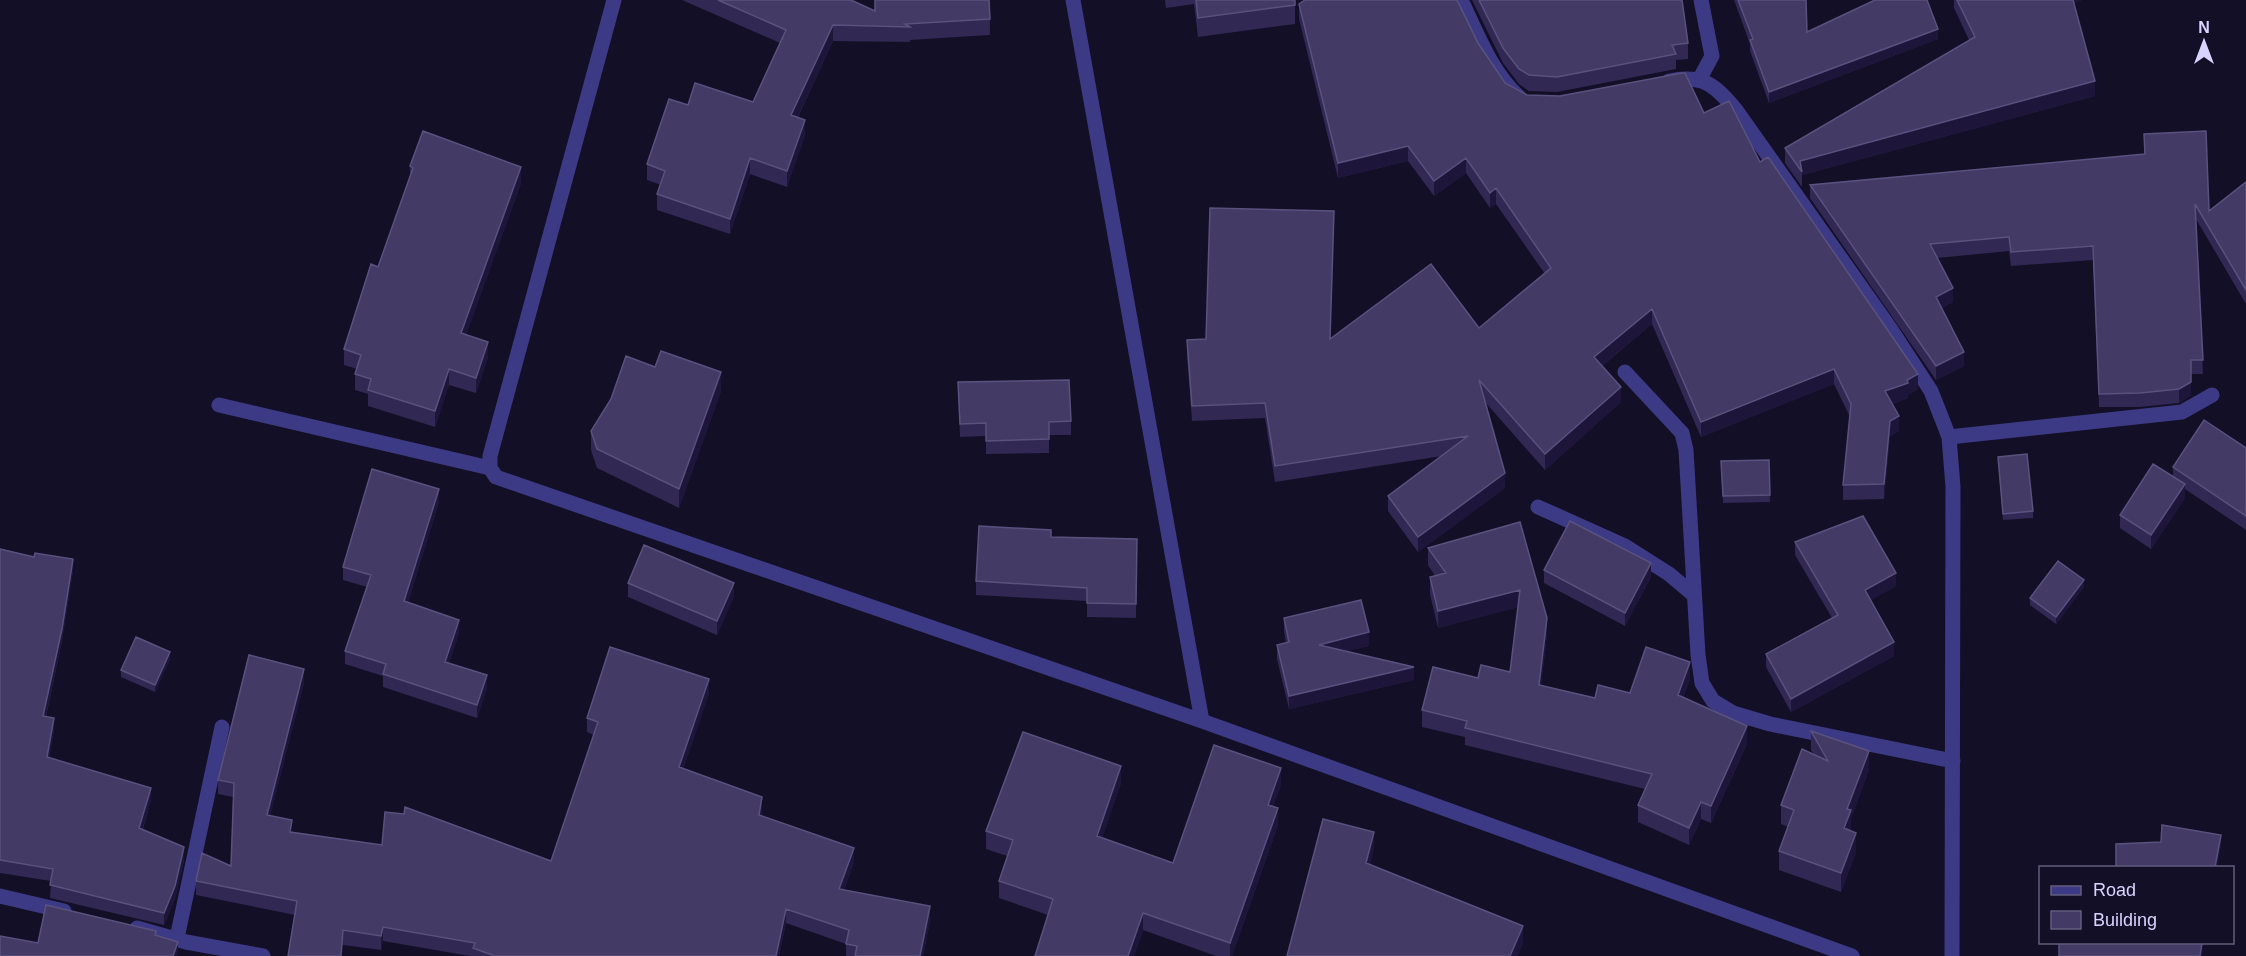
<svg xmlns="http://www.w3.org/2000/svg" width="2246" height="956" font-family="Helvetica,sans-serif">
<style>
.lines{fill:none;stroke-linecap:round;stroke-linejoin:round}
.service{stroke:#3d3a85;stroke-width:15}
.minor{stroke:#3d3a85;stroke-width:15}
.wall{fill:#312854}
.shaded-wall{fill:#1d163a}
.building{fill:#433a66;stroke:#5a527e;stroke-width:1.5}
</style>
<rect width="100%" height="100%" fill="#130f26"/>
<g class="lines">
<!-- service -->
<path class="service" d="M219 405 490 468
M1538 507 1625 546 1669 574 1694 595"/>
<!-- minor -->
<path class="minor" d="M614 0 490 456V468L496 477 1202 721 1852 956
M1073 0 1202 721
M1461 0C1477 33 1491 72 1519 97
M1699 80 1712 56 1701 0
M1669 81C1703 74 1715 85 1736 110L1890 328 1931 391 1949 437 1953 487 1952 956
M1625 372 1682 433 1686 450 1698 655 1702 683 1713 701 1733 713 1770 724 1953 761
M1949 437 2182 412 2212 395
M0 896 64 911
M137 928 186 942 263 956
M177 938 222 727"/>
</g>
<!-- wall -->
<path class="wall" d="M682 0H851L875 11 990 19V35L910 40V42L833 41 798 117 805 135 787 187 750 174 730 234 657 210V194L661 185 647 180V164L688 105 753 102 780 43Z
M1165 0H1295V24L1198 37 1194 4 1166 8Z
M1472 0H1682L1688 43V59L1676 60V69L1557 92 1529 91 1519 84 1503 63Z
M1734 0H1806L1807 32 1938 39 1769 103 1750 51V44Z
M1954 0H2082L2074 3 2095 96 1802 175V187L1785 163V148L1969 40 1954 8Z
M1299 4 1478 43 1505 83 1527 95 1704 113 1760 162 1918 389 1908 395V398L1892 404 1899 431 1890 436 1884 499 1843 500V485L1850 417 1834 384 1701 437 1652 324 1602 366 1621 402 1545 470 1485 402 1505 488 1418 552 1388 511V496L1442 456 1275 482 1265 418 1192 421 1187 355V340L1331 339 1479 328 1545 274 1496 204 1490 208 1466 173 1434 196 1408 161 1338 178 1299 19Z
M2144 134 2209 211 2246 182V304L2196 219 2203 374H2191V395L2179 403 2140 407H2099L2093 260 2011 266 2009 251 1937 258 1953 302 1942 308 1964 366 1936 380 1810 198V185L2144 154Z
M410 166 521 183 466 335 488 357 476 393 449 385 435 427 368 406V394L355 390V374L357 369 344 365V349L378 267 410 177Z
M958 382 1071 421V435H1049V453L986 454V436L960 437Z
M721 391 679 508 597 468 591 450V431Z
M2246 448V530L2185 489V498L2151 549 2120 528V515L2173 476V467Z
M1998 457 2033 511V518L2003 520Z
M1769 460 1770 502 1723 503 1721 461Z
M439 502 408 602 459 633 449 663 487 688 477 718 383 687V676L345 664V651L367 587 343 580V567Z
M1520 522 1547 635 1541 685 1595 698 1630 693 1690 679 1683 698 1747 744 1711 823 1701 819 1689 845 1638 822V805L1645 789 1465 745V737L1422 727V710L1478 678 1510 672 1518 607 1438 628 1430 594V577L1435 576 1428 565V548Z
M1051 537 1137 539 1136 618 1087 617V601L976 595V581Z
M1795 542 1896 586 1871 600 1894 656 1791 712 1766 667V654L1832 618 1795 555Z
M0 549 73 571 62 641 46 717 54 730 49 758 151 800 143 829 184 860 175 899 164 925 50 898 51 881 0 873Z
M1544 570 1651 577 1625 626 1544 583Z
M628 583 734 596 717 635 628 597Z
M2084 587 2056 624 2030 605V598Z
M1284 618 1369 646 1347 651 1414 680 1289 709 1277 659V645L1286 643 1284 631Z
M170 659 155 692 121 677V670Z
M304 683 270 816 292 832 382 845 551 861 594 735 587 732V718L709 694 683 769 762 812 761 816 854 862 844 890 930 921 923 956H846V944L786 923 779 956H470L383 941 381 950 343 945 295 915 196 895V881L231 866 233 797 218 794V780Z
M1811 731 1869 770 1851 818 1850 831 1856 852 1841 892 1779 870V851L1788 827 1781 824V805L1814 755 1811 750Z
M1121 783 1102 838 1173 863 1281 785 1273 806 1278 825 1232 956H1216L1143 930 1134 956H1035L1048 915 999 898V881L1007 856 986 849V831Z"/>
<!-- shaded-wall -->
<path class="shaded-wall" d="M2071 0H2082L2071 5Z
M833 25V41L791 131V115Z
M1938 29V39L1769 103V92Z
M2095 81V96L1802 175 1800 161Z
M805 120V135L787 187V171Z
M1408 146V161L1338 178V163Z
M750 158V174L730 234V219Z
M1466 158V173L1434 196V181Z
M521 167V183L461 349V333Z
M1496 188V204L1490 208V193Z
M1953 288V302L1936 311V297Z
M1652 309V324L1594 372V357Z
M488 342V357L476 393V378Z
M1964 352V366L1936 380V366Z
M449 369V385L435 427V411Z
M1834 369V384L1701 437V422Z
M721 372V391L679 508V489Z
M1918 374V389L1908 395V398L1885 406V391Z
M2191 382V395L2179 403V389Z
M1621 387V402L1545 470V454Z
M1899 416V431L1890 436 1884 499V484L1890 421Z
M1505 473V488L1418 552V537Z
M2185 484V498L2151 549V535Z
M439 489V502L404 614V601Z
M73 559V571L62 641 43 729V716Z
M1651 563V577L1625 626V613Z
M1896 573V586L1865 604V590Z
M2084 580V587L2056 624V617Z
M734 583V596L717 635V621Z
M1520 590V607L1438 628V611Z
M1547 618V635L1539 702V685Z
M459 620V633L445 675V662Z
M1369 632V646L1319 658V645Z
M1894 642V656L1791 712V699Z
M170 652V659L155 692V685Z
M1690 662V679L1678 712V695Z
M1414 667V680L1289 709V696Z
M304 669V683L267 829V815Z
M487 675V688L477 718V705Z
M709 679V694L679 781V767Z
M54 718V730L47 769V757Z
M1747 726V744L1711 823V806Z
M1869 751V770L1851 818V829L1844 847V828L1847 809Z
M1121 766V783L1097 854V836Z
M1281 768V785L1268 822V805Z
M151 788V800L139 840V828Z
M762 797V812L759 829V815Z
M1701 802V819L1689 845V828Z
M1278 808V825L1232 956H1230V943Z
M1374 832V850L1366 881V863Z
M1856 833V852L1841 892V873Z
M2221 835V847L2217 867H2215Z
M184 847V860L175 899 164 925V913Z
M854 848V862L839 903V889Z
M930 906V921L923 956H920Z
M786 909V923L779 956H776Z
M1143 913V930L1134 956H1128Z
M1523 926V944L1518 956H1510Z
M383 927V941L381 950V936Z
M178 942V954L177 956H173Z
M2202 942H2204L2202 956H2200Z"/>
<!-- building -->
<path class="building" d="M718 0H851L875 11V0H989L990 19 905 24 910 27 833 25 791 115 805 120 787 171 750 158 730 219 657 194 665 171 647 164 669 99 688 105 695 83 753 102 786 30Z
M1196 0H1295V5L1198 18Z
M1305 0H1457L1478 43 1505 83 1527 95 1560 96 1682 73H1685L1704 113 1729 101 1760 162 1768 157 1918 374 1907 380 1908 383 1885 391 1899 416 1890 421 1884 484 1843 485 1851 404 1834 369 1701 422 1652 309 1594 357 1621 387 1545 454 1479 380 1505 473 1418 537 1388 496 1468 436 1275 466 1265 403 1192 406 1187 340 1206 339 1210 208 1334 211 1330 339 1431 264 1479 328 1551 268 1496 188 1490 193 1466 158 1434 181 1408 146 1338 163 1299 4Z
M1479 0H1682L1688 43 1672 45 1676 54 1557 77 1529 75 1519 69 1503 48Z
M1738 0H1806L1807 32 1875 0H1927L1938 29 1769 92 1750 40 1753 39Z
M1957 0H2073L2095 81 1800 161 1802 172 1785 148 1975 37Z
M423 131 521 167 461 333 488 342 476 378 449 369 435 411 368 390 371 379 355 374 361 355 344 349 371 264 378 267 413 168 410 166Z
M2206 131 2209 211 2246 182V290L2195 204 2203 360H2191V382L2179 389 2140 393 2099 394 2093 246 2011 252 2009 237 1930 244 1953 288 1936 297 1964 352 1936 366 1810 185 2145 154 2144 134Z
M661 351 721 372 679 489 597 449 591 431 611 399 626 356 655 367Z
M1069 380 1071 421 1049 422V439L986 441V423L960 424 958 382Z
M2204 420 2246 448V516L2173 467Z
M2027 454 2033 511 2003 514 1998 457Z
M1769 460 1770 495 1723 496 1721 461Z
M2153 464 2185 484 2151 535 2120 515Z
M372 469 439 489 404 601 459 620 445 662 487 675 477 705 383 674 386 664 345 651 371 575 343 567Z
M1863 516 1896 573 1865 590 1894 642 1791 699 1766 654 1838 615 1795 542Z
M1570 521 1651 563 1625 613 1544 570Z
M1520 522 1547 618 1539 685 1595 698 1598 685 1630 693 1646 647 1690 662 1678 695 1747 726 1711 806 1701 802 1689 828 1638 805 1652 774 1465 728 1467 721 1422 710 1433 667 1478 678 1481 665 1510 672 1520 590 1438 611 1430 577 1446 573 1428 548Z
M979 526 1051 530V537L1137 539 1136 604 1087 603V588L976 581Z
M644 545 734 583 717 621 628 583Z
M0 549 34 557 35 553 73 559 62 629 43 716 54 718 47 757 151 788 139 828 184 847 175 886 164 913 50 885 53 869 0 860Z
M2058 561 2084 580 2056 617 2030 598Z
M1361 600 1369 632 1319 645 1414 667 1289 696 1277 645 1289 642 1284 618Z
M136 637 170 652 155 685 121 670Z
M610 647 709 679 679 767 762 797 759 815 854 848 839 889 930 906 920 956H855L857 946 846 944 849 930 786 909 776 956H495L473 948 475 943 383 927 381 936 343 930 341 956H288L297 901 196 881 202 853 231 866 234 783 218 780 249 655 304 669 267 815 292 820 290 832 382 845 385 812 404 814 405 807 551 861 598 722 587 718Z
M1811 731 1869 751 1847 809 1851 810 1844 828 1856 833 1841 873 1779 851 1794 810 1781 805 1802 749 1828 761Z
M1023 732 1121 766 1097 836 1173 863 1214 745 1281 768 1268 805 1278 808 1230 943 1143 913 1128 956H1035L1053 899 999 881 1013 840 986 831Z
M1323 819 1374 832 1366 863 1523 926 1510 956H1287Z
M2162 825 2221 835 2215 867H2116V844L2161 842Z
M46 905 156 931 155 935 178 942 173 956H0V936L38 943Z
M2059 942H2202L2200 956H2059Z"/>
<!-- legend -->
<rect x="2039" y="866" width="195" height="78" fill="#130f26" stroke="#625e7d" stroke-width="1.5"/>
<rect x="2051" y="886" width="30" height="9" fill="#3d3a85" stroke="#625e7d" stroke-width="1.5"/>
<text x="2093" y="896" font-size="18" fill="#d9d4ff">Road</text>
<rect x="2051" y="911" width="30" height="18" fill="#433a66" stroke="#625e7d" stroke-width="1.5"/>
<text x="2093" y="926" font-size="18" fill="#d9d4ff">Building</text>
<!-- north arrow -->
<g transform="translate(2204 42)" stroke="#130f26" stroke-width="4.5" paint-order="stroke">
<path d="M0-4.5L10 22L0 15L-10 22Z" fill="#d9d4ff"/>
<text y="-9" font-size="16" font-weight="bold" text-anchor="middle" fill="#d9d4ff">N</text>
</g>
</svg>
